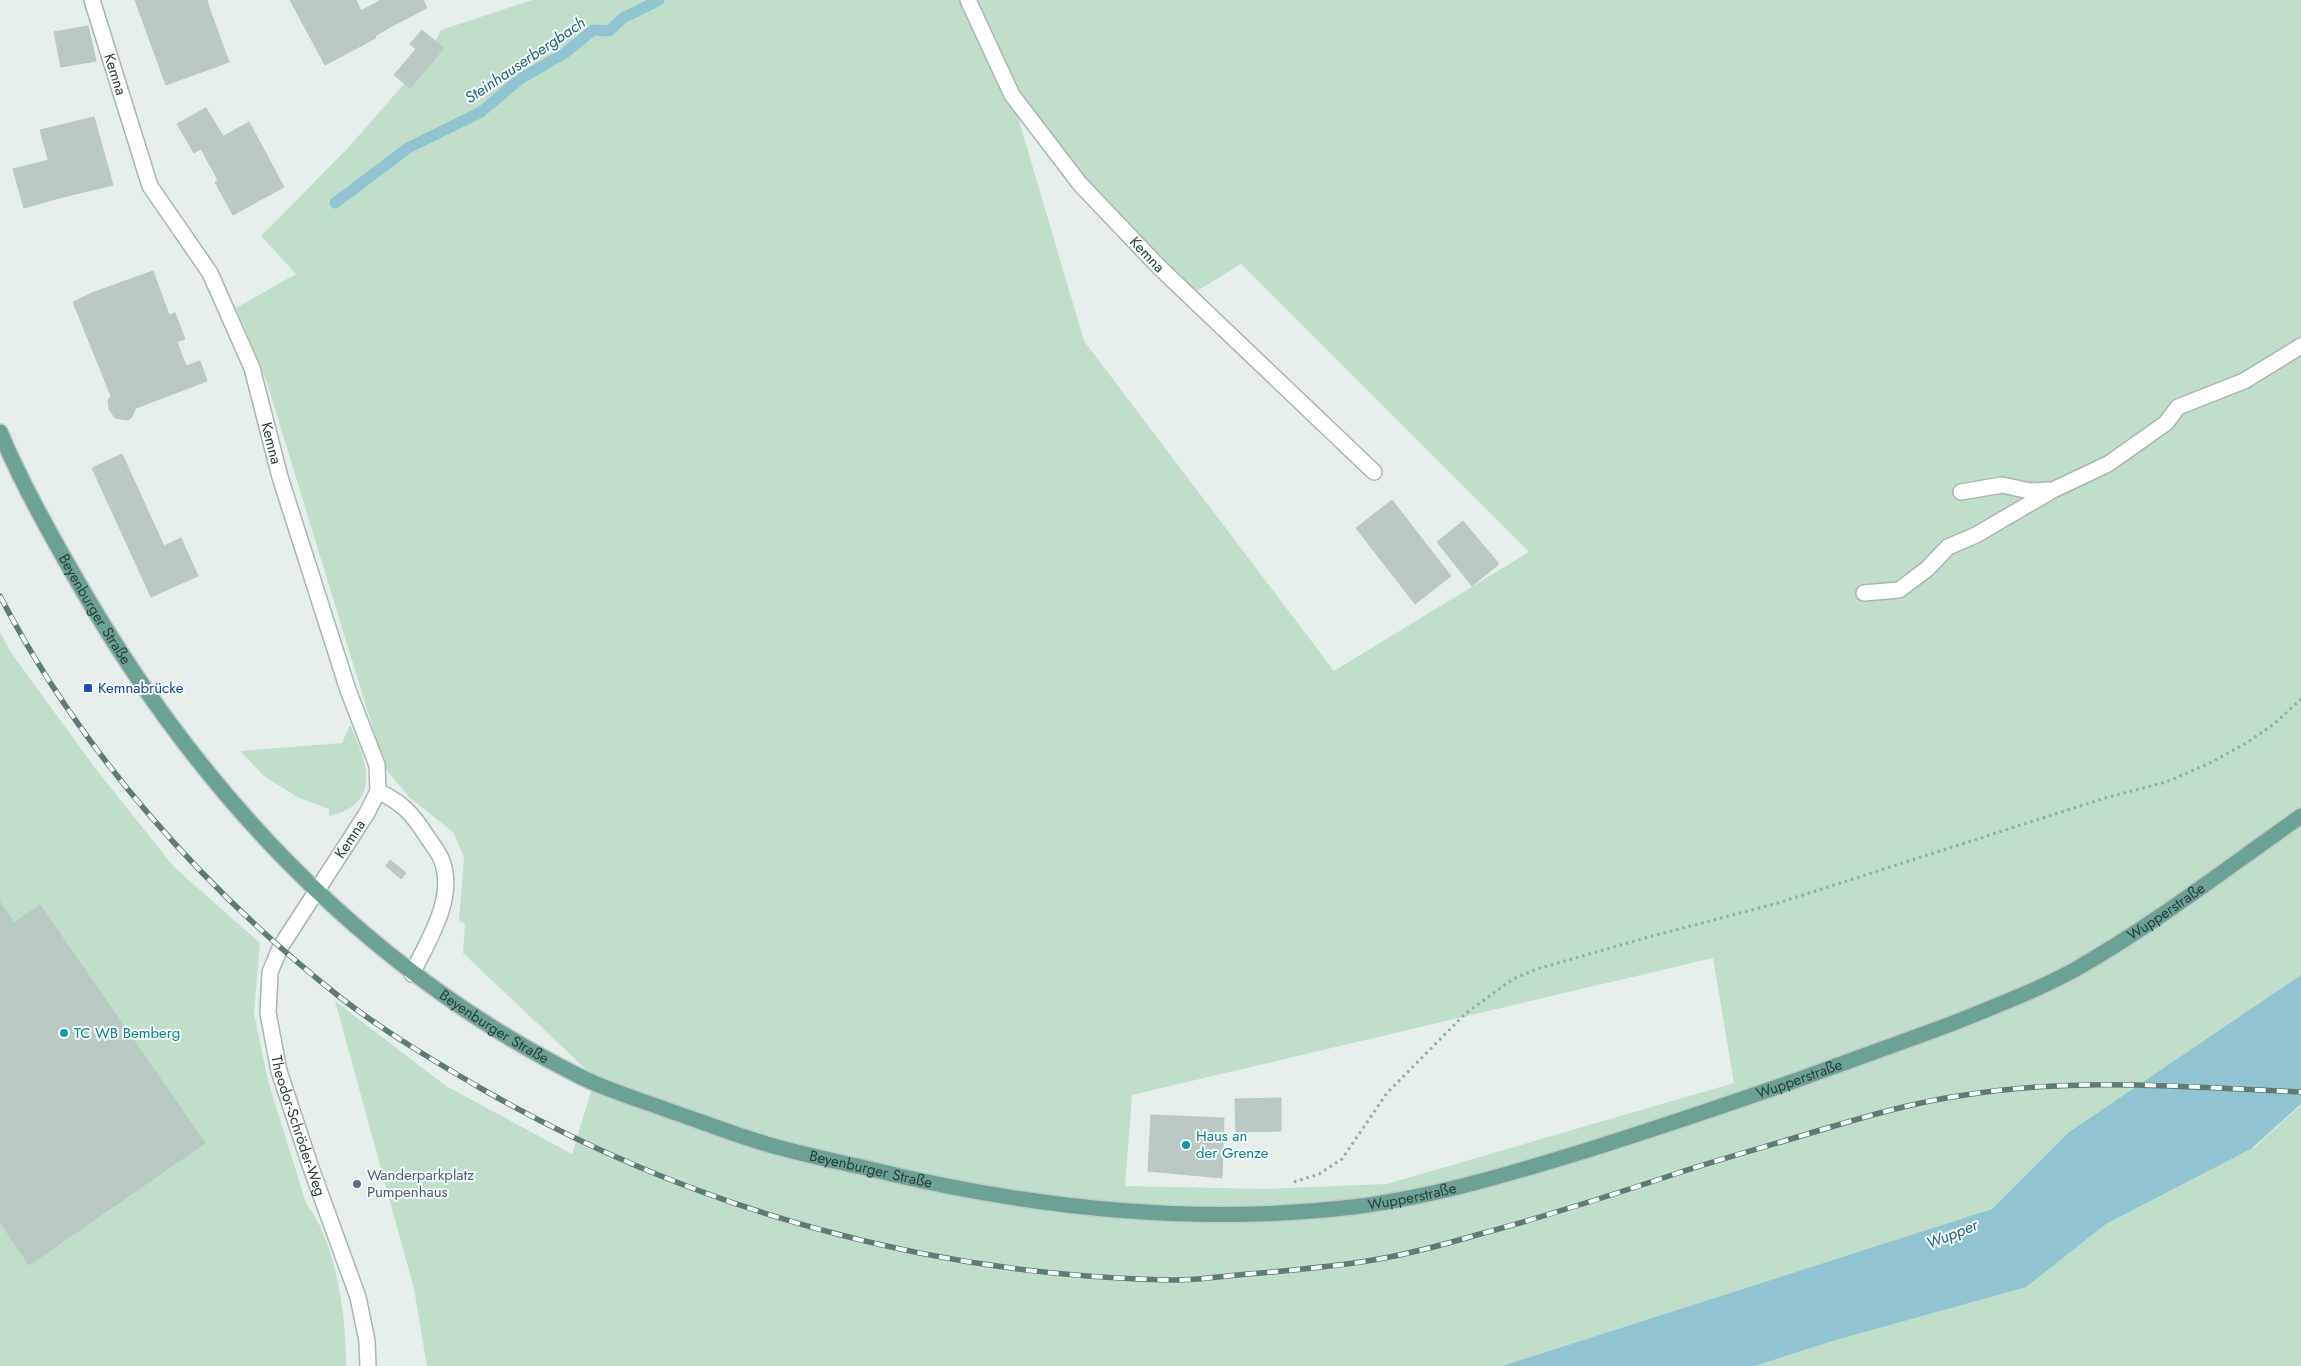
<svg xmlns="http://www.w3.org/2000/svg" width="2301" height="1366" font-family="Jost,sans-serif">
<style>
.green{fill:#c0dec9;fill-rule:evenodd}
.water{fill:#90c4d1}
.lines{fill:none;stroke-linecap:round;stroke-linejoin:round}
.stream{stroke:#90c4d1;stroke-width:11}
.building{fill:#bbc9c4;stroke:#b8c8c2}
.minor-casing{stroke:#a8b6b2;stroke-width:18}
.major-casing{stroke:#c2cac8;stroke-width:18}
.path{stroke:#87b1a5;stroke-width:3;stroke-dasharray:2.5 4;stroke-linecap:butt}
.minor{stroke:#fff;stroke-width:15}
.major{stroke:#6ca296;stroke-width:15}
.rail-casing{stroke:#607b75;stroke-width:5.5}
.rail{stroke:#f6faf9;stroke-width:4;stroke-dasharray:11;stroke-linecap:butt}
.transit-dot{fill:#1a4fb4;stroke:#f6faf9;stroke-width:2}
.culture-dot{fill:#0f9aa8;stroke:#f6faf9;stroke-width:2}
.service-dot{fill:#5c6f8a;stroke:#f6faf9;stroke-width:2}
.labels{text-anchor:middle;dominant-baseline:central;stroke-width:4;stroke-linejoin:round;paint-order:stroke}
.street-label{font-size:15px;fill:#25403a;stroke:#f6faf9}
.transit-label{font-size:15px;fill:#164399;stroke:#f6faf9;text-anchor:start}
.culture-label{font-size:15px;fill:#0d838f;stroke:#f6faf9;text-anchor:start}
.service-label{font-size:15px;fill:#4e5e75;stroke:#f6faf9;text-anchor:start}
.water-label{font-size:16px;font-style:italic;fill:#20687b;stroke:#f6faf9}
</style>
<rect width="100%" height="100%" fill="#e6eeeb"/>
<!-- green -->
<path class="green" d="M532 0H2301V975L2069 1132 1992 1209 1502 1366H427L414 1289 335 1001 446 1086 572 1154 595 1078 463 953 465 924 459 921 464 857 453 832 409 797 385 768 267 383 236 308 296 274 261 236 348 148 425 60 441 30ZM1013 100 1192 294 1241 264 1529 552 1334 671 1084 341ZM1713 958 1734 1083 1387 1184 1266 1189 1125 1186 1132 1095Z
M0 632 10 651 95 768 174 867 260 943 254 1013 268 1081 306 1203C337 1244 346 1315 346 1366H0Z
M350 725C367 761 383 804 329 816V809L299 798 264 776 240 751 342 743Z
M2301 1105V1366H1755L1836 1340 2026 1286 2106 1224 2255 1147Z"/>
<!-- water -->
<path class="water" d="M2301 975V1104L2251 1149 2106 1224 2026 1287 1836 1340 1755 1366H1502L1992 1209 2069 1132Z"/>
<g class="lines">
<!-- stream -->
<path class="stream" d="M335 203 408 148 481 112 520 79 565 53 593 30 609 31 623 18 659 0"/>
</g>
<!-- building -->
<path class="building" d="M135 0H207L210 10 147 33Z
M290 0H356L361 11 379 1 392 26 375 36 376 38 325 65Z
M381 0H423L427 8 392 26 379 1Z
M210 10 229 62 166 85 147 33Z
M88 26 96 61 61 67 54 32Z
M422 30 444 48 410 88 394 75 416 49 410 44Z
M206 108 223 136 194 153 177 124Z
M94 117 113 185 59 198 40 130Z
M249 122 284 187 233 215 215 182 218 180 201 149Z
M49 160 59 198 24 208 13 169Z
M153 271 169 315 175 313 185 339 177 342 186 366 128 387 92 293Z
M92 293 128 387 200 361 207 381 136 408 131 418 127 420 115 418 109 409 108 400 111 396 73 302Z
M122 454 164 546 181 538 198 576 151 597 92 468Z
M1392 500 1451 576 1415 604 1356 528Z
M1463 521 1499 564 1472 586 1437 542Z
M390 860 406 873 401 879 386 866Z
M0 902 14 923 40 905 205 1143 29 1265 0 1222Z
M1281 1098V1131L1236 1132 1235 1099Z
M1151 1115 1224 1118 1222 1178 1148 1171Z"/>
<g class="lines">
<defs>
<g id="minor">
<path id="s1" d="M92 0 150 186 210 273 252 368 280 477 348 690 377 765 378 791 367 813 281 946 270 972 268 1013 279 1071 311 1168 358 1297 367 1341 368 1366"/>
<path id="s2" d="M968 0 1012 95 1080 184 1159 267 1374 472"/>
<path d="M1961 492 2002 485 2030 491 2049 490"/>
<path d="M1864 593 1899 590 1927 569 1948 547 1976 535 2053 490 2108 464 2166 423 2178 407 2244 381 2301 346"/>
<path d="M378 791C402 803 411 812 426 835 431 843 439 852 442 861 456 899 428 940 412 974"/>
</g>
<g id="major">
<path id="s3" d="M0 432C21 482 48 530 75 577 195 788 362 968 581 1077 609 1091 641 1100 670 1111 700 1121 730 1133 760 1142 795 1153 831 1160 866 1168 1024 1207 1191 1226 1353 1207 1434 1197 1513 1173 1591 1149 1660 1127 1729 1104 1797 1080 1849 1061 1900 1043 1951 1024 1993 1007 2036 991 2076 969 2155 924 2227 868 2301 816"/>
</g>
</defs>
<!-- minor casing -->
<use href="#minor" class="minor-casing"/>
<!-- major casing -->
<use href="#major" class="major-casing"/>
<!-- path -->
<path class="path" d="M1294 1182 1319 1174 1342 1159 1387 1093 1466 1013 1513 979 1537 969 1645 938 1778 903 2105 798 2166 782 2210 763 2248 742 2274 724 2301 699"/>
<!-- minor -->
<use href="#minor" class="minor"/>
<!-- major -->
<use href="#major" class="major"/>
<defs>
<path id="rail" d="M0 596C81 752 203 889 341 998 385 1032 434 1061 482 1089 693 1210 931 1276 1173 1280 1195 1280 1217 1277 1238 1275 1281 1271 1324 1268 1367 1261 1405 1255 1443 1245 1480 1234 1547 1216 1612 1195 1678 1173 1723 1158 1769 1146 1814 1132 1864 1117 1914 1102 1965 1095 2076 1077 2189 1087 2301 1092"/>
</defs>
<!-- rail casing -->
<use href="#rail" class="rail-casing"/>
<!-- rail -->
<use href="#rail" class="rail"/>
</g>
<!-- markers -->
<rect class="transit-dot" x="83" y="683" width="10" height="10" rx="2.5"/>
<g class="culture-dot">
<circle cx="64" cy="1033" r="5"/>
<circle cx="1186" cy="1145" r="5"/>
</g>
<circle class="service-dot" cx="357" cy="1184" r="5"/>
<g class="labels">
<!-- street labels -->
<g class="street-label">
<text stroke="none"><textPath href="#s1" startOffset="78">Kemna</textPath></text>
<text stroke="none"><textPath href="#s2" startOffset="314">Kemna</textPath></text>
<text stroke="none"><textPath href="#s1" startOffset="482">Kemna</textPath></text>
<text stroke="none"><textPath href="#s3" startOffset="201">Beyenburger Straße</textPath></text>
<text transform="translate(350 839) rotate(-57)">Kemna</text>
<text stroke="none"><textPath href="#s3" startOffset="2546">Wupperstraße</textPath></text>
<text stroke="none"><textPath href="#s3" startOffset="785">Beyenburger Straße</textPath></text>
<text stroke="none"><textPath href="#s3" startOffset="2141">Wupperstraße</textPath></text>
<text stroke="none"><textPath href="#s1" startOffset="1216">Theodor-Schröder-Weg</textPath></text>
<text stroke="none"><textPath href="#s3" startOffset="1190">Beyenburger Straße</textPath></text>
<text stroke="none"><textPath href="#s3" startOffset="1736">Wupperstraße</textPath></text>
</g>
<!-- transit labels -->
<g class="transit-label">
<text x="98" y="688">Kemnabrücke</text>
</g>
<!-- culture labels -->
<g class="culture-label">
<text x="74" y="1033">TC WB Bemberg</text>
<text x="1196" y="1136">Haus an<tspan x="1196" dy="17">der Grenze</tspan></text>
</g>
<!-- service labels -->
<g class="service-label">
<text x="367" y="1175">Wanderparkplatz<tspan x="367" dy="17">Pumpenhaus</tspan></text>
</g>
<!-- water labels -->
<g class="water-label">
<text transform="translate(525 60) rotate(-34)">Steinhauserbergbach</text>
<text transform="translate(1952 1234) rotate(-22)">Wupper</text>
</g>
</g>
</svg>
